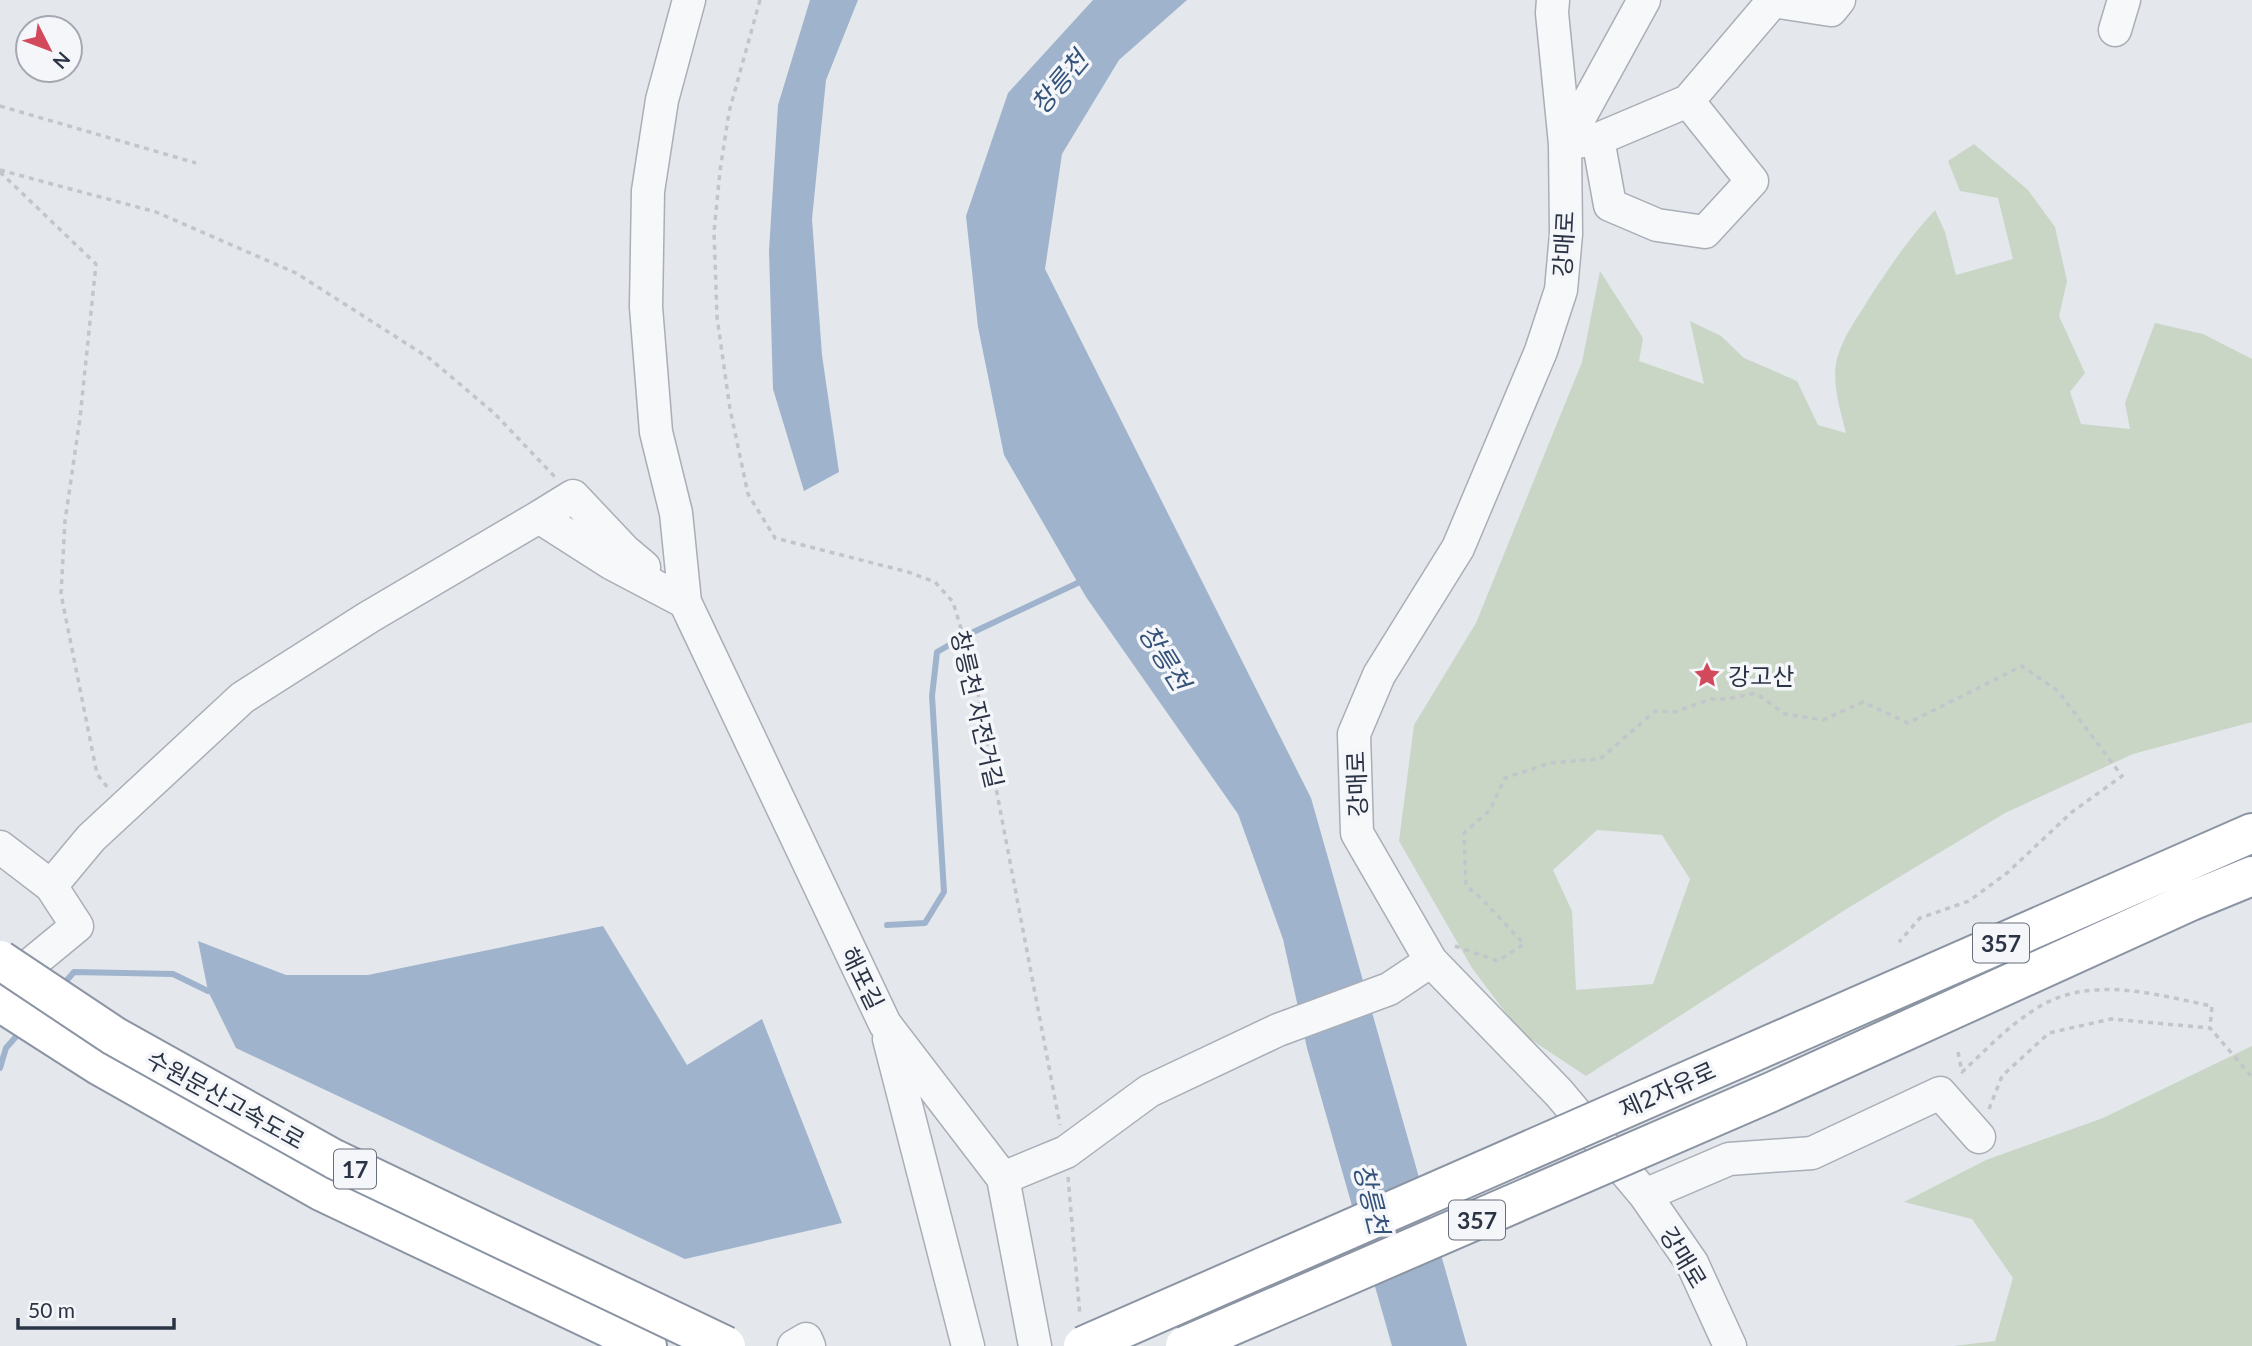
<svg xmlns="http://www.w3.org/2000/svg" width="2252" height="1346" font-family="Lato,'Noto Sans KR',sans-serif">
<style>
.green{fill:#c9d6c5;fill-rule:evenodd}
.water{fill:#9fb4cc}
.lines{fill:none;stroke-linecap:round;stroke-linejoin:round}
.stream{stroke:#9fb4cc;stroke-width:6}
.minor-casing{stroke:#a9aeb7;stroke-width:35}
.highway-casing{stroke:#8b94a3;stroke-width:42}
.path{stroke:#c2c5cb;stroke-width:3.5;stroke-dasharray:5 5;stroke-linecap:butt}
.minor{stroke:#f7f8fa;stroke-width:32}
.highway{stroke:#fff;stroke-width:38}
.highway-bridge-casing{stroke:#8b94a3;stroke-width:42;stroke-linecap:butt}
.highway-bridge{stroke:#fff;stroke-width:38}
.labels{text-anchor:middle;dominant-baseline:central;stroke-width:7;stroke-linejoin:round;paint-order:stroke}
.shield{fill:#f4f6f9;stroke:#676e7b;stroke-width:2}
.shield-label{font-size:23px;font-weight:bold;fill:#2b3445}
.street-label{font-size:24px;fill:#2b3445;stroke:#f4f6f9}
.poi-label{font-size:24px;fill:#2b3445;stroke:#f4f6f9;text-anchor:start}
.water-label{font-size:26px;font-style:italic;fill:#34527a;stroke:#f4f6f9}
</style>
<rect width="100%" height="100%" fill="#e4e7ec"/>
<!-- green -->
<path class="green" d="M1974 144 2028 190 2055 227 2067 281 2059 316 2085 373 2070 392 2081 424 2130 429 2125 403 2155 323 2203 334 2252 359V722L2133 754 2005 813 1848 908 1586 1076 1521 1033 1472 968 1399 841 1414 725 1476 623 1582 362 1600 271 1643 338 1639 361 1704 384 1690 321 1721 336 1744 358 1797 381 1818 425 1846 433C1841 412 1831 383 1837 359 1843 336 1858 317 1870 297 1890 266 1910 237 1935 210L1945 232 1956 275 2013 259 1998 198 1960 191 1948 161ZM1597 830 1662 835 1690 879 1653 984 1576 990 1572 911 1553 870Z
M2252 1046V1346H1953L1995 1341 2013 1278 1972 1219 1904 1202 1986 1160 2103 1118Z"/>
<!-- water -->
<path class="water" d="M810 0H858L826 80 812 219 822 355 839 472 804 491 773 389 769 251 778 105Z
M1093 0H1187L1119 60 1062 154 1045 269 1311 798 1467 1346H1392L1307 1048 1283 939 1238 814 1086 597 1004 455 978 327 966 216 1008 93Z
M603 926 687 1065 762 1019 842 1223 685 1259 236 1048 208 991 198 941 286 975H368Z"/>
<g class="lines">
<!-- stream -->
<path class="stream" d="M887 925 925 923 944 892 932 696 937 652 965 636 1084 580
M61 987 74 972 173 974 208 991
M0 1068 6 1048 21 1031"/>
<defs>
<path id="minor" d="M689 0 662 100 648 191 646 307 656 432 676 513 685 602 885 1024 1003 1178 1035 1346
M1553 0 1552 13 1565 144 1566 234 1561 290 1541 351 1458 548 1379 675 1354 734 1357 833 1431 961 1559 1093 1645 1195 1692 1263 1730 1346
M2115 30 2124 0
M1598 139 1610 205 1657 225 1705 232 1752 181 1688 101
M1577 142 1598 139 1688 101 1773 1 1831 10 1839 0
M1565 144 1644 0
M539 517 573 496 625 551 644 567
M0 847 51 886
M3 987 77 926 51 886 91 838 242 698 369 617 539 517 611 563 685 602
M889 1039 968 1346
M1003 1178 1066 1152 1149 1091 1278 1030 1389 989 1431 961
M1645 1195 1729 1159 1812 1153 1940 1093 1979 1137
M794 1346 806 1339 809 1346"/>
<path id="highway" d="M0 1002 100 1066 321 1191 647 1346
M1751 1053 2252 833
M1769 1093 2191 901 2252 876"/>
</defs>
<!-- minor casing -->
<use href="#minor" class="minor-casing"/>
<!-- highway casing -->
<use href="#highway" class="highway-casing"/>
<!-- path -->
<path class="path" d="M760 0 729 112 720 171 714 232 717 317 730 409 748 494 775 538 908 572 935 582 953 602 974 672 1060 1125
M0 106 196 163
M0 170 156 212 296 273 429 358 494 413 555 477
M0 172 96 264 80 418 65 521 61 594 97 774 108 788
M1455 946 1498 961 1524 944 1481 898 1466 886 1464 833 1490 810 1505 778 1550 763 1600 759 1655 711 1675 712 1711 699H1727L1756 693 1785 714 1823 720 1863 702 1908 723 2022 666 2058 691 2122 776 2072 812 2007 873 1969 901 1920 918 1899 942
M1958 1052 1962 1072C1984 1052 2006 1028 2031 1012 2086 973 2152 994 2212 1006L2210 1027
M1989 1109 2002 1076 2049 1033 2111 1019 2210 1028 2252 1077
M1068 1177 1080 1316"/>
<!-- minor -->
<use href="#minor" class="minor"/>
<!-- highway -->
<use href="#highway" class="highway"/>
<defs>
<path id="highway-bridge" d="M0 960 114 1036 334 1159 726 1346
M1083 1346 1751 1053
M1185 1346 1769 1093"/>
</defs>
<!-- highway-bridge casing -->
<use href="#highway-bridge" class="highway-bridge-casing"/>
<!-- highway-bridge -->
<use href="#highway-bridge" class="highway-bridge"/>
</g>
<!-- icons -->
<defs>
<symbol id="sight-bare" viewBox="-9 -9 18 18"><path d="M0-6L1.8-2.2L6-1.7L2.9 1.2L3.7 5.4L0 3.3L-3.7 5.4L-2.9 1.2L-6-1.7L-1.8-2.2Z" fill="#d1495b" stroke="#f4f6f9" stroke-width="2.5" paint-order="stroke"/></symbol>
</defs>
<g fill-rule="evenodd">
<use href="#sight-bare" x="1688" y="656" width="38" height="38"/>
</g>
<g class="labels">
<!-- shield labels -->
<g class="shield">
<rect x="1973" y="923.5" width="56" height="39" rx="5"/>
<rect x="334" y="1149.5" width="42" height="39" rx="5"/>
<rect x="1449" y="1200.5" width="56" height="39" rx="5"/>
</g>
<g class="shield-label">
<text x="2001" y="943">357</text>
<text x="355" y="1169">17</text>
<text x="1477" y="1220">357</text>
</g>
<!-- street labels -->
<g class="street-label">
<text transform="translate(1563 244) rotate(-87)">강매로</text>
<text transform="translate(978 709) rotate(77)">창릉천 자전거길</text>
<text transform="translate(1356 784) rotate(-92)">강매로</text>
<text transform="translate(863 978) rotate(64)">해포길</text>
<text transform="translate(1667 1089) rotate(-24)">제2자유로</text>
<text transform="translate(226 1099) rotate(29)">수원문산고속도로</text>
<text transform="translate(1684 1257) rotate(59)">강매로</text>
</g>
<!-- poi labels -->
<g class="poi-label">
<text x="1728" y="675">강고산</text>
</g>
<!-- water labels -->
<g class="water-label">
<text transform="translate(1059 82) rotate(-50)">창릉천</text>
<text transform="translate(1165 657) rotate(58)">창릉천</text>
<text transform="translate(1372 1199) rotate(76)">창릉천</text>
</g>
</g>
<!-- north arrow -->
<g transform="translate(49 49) rotate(132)"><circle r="33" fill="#f4f6f9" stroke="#a4a8b1" stroke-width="2"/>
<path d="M0-5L12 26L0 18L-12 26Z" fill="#d1495b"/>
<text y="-10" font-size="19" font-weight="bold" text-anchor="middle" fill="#2b3445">N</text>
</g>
<!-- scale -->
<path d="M18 1318v10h156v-10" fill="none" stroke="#2b3445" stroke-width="3.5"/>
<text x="28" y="1318" font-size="21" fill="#2b3445" stroke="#f4f6f9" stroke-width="5" paint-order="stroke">50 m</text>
</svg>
